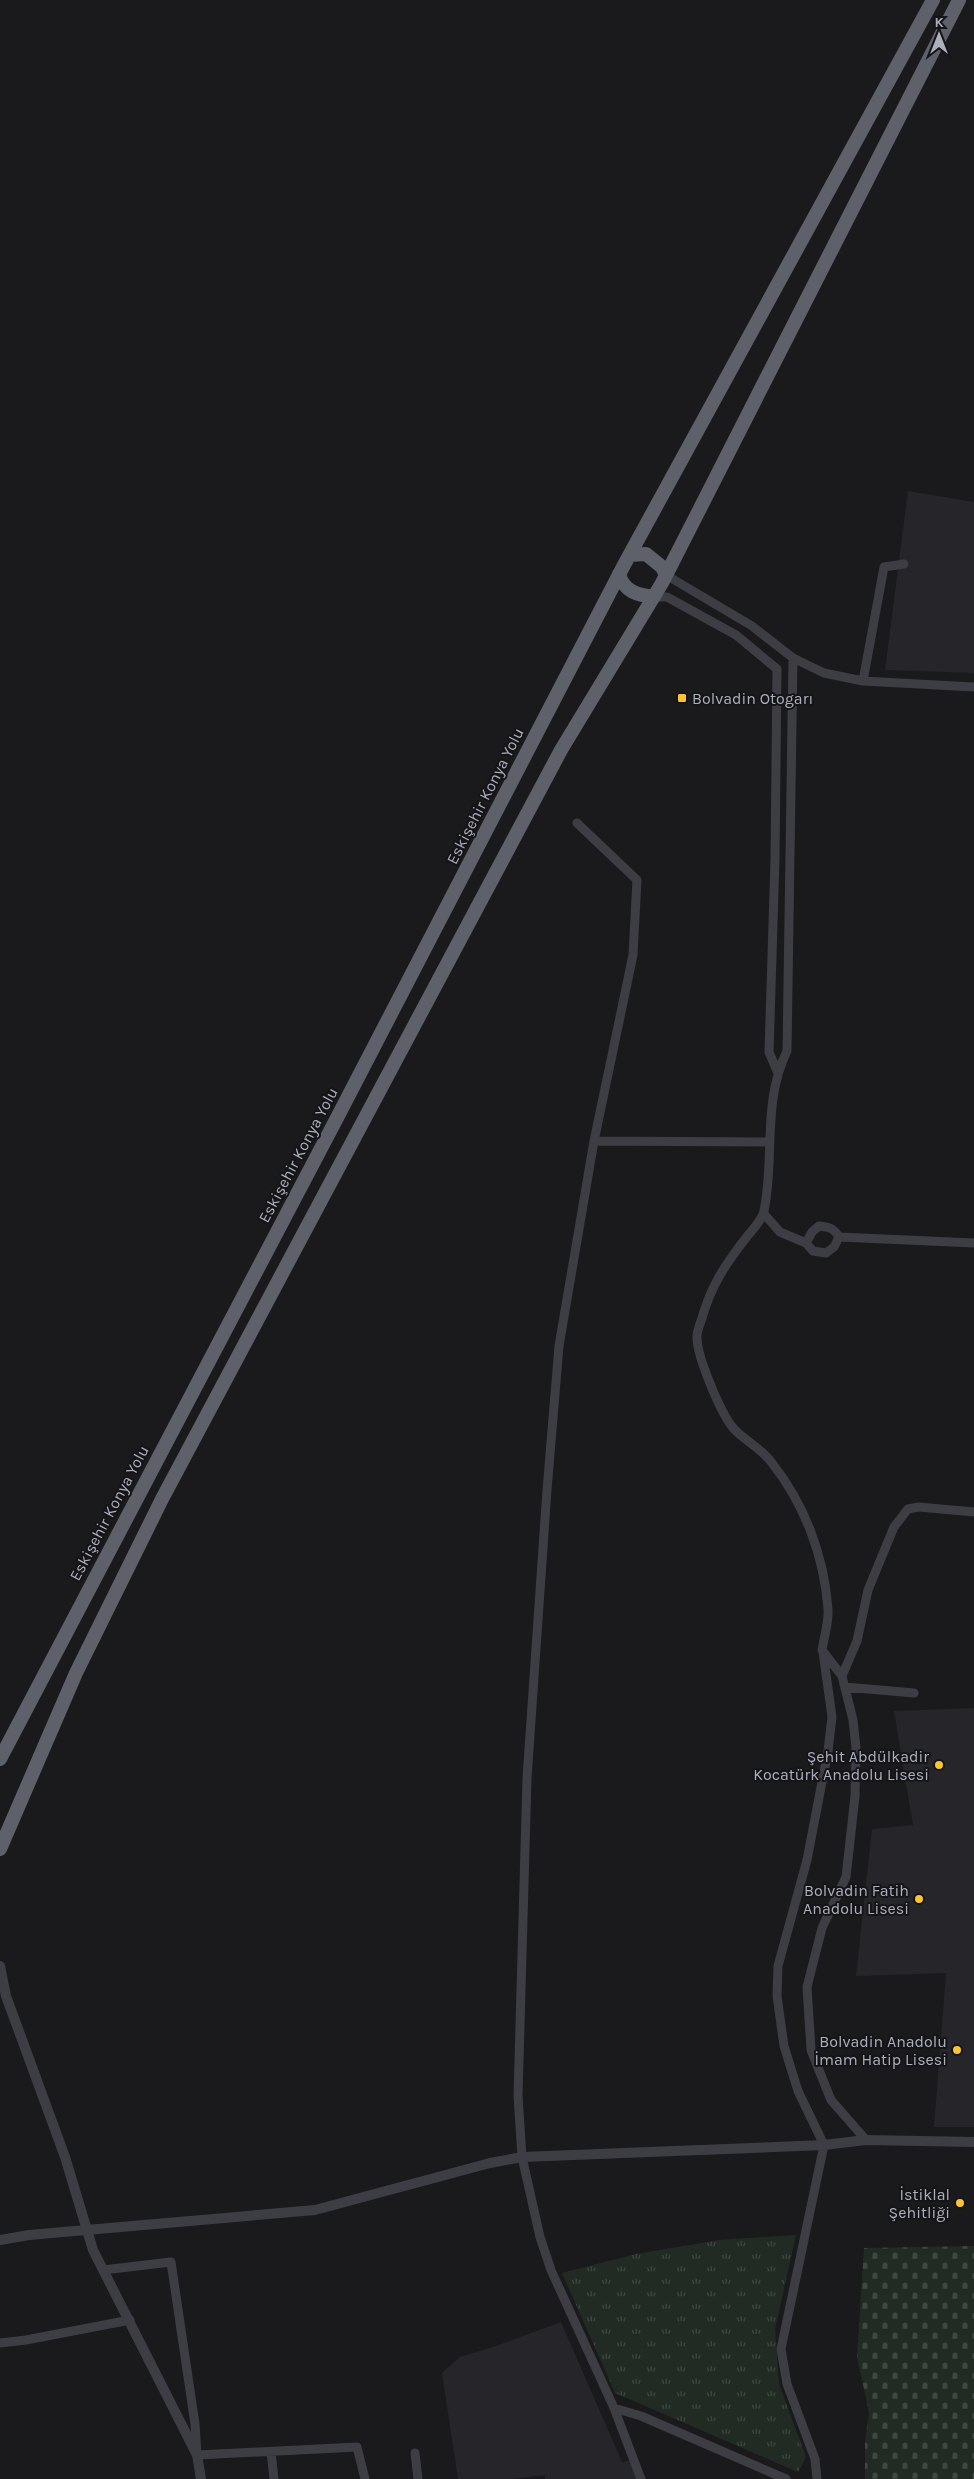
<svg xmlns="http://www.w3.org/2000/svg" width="974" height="2479" font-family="Karla,sans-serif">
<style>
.built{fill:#26262a}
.grass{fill:url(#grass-tufts)}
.cemetery{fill:url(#cemetery-stones)}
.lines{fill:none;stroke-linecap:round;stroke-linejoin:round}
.minor{stroke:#3d3d44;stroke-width:9}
.tertiary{stroke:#3d3d44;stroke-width:10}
.trunk{stroke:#5e606a;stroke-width:14}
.poi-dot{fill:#fac334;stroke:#151518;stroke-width:2}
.labels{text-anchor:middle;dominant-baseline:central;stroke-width:4;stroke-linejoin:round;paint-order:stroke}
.poi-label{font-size:16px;fill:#acb0bc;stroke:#151518;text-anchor:end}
.street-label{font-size:16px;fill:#acb0bc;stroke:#151518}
</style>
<defs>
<pattern id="grass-tufts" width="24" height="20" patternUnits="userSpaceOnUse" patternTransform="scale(1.25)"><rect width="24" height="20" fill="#212b23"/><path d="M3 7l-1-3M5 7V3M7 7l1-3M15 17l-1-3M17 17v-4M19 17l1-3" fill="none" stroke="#3f4741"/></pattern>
<pattern id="cemetery-stones" width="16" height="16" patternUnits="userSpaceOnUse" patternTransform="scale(1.25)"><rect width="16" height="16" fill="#212b23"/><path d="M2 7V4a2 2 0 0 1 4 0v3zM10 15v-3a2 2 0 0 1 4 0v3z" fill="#3f4741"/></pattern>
</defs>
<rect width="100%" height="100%" fill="#1a1a1c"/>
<!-- built -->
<path class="built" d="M908 491 974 502V673L885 670Z
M974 1708V2127H934L946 1973 856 1976 872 1829 913 1825 894 1711Z
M561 2322 622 2462 633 2460 641 2479H545V2475L513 2479H458L442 2373 460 2357 496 2346Z"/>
<!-- grass -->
<path class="grass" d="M796 2235 775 2329 779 2384 806 2457 798 2472 615 2393 562 2273 636 2254 720 2240Z"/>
<!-- cemetery -->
<path class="cemetery" d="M974 2246V2479H865V2442L869 2413 857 2356 864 2248Z"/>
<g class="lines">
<!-- minor -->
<path class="minor" d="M666 575 752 626 793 658 824 673 863 681 974 687
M654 597H667L736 635 777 669
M793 658 787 1051C762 1102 775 1158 764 1211 762 1221 751 1231 745 1239 725 1265 711 1286 702 1318 700 1324 697 1331 697 1336 696 1355 722 1417 735 1430 747 1442 762 1449 772 1463 805 1505 824 1556 828 1609 829 1622 824 1637 822 1650L842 1676 853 1720 856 1748 855 1796 846 1877 822 1928 807 1987 811 2050 831 2100 866 2140
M777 669 775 859 769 1052 777 1071
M863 681 884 567 904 564
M577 823 637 880 633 955 594 1141 559 1346 547 1490 527 1778 518 2096 522 2157 540 2237 551 2270 614 2408 641 2479
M594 1141 768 1142
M764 1214 780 1232 806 1243 813 1251 826 1253 834 1247 839 1237 974 1243
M806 1243 812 1232 819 1226C829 1227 834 1228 839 1237
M842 1676 857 1641 868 1590 894 1527 908 1509 919 1507 974 1512
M845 1687 914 1693
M103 2270 171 2262 195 2424 197 2455 357 2447 365 2479
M0 2343 26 2340 130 2320
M614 2408 641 2416 786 2479
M271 2452 274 2479
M415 2453 418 2479
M817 2479 815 2459 787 2384 781 2349 824 2145 798 2091 784 2046 777 1996 778 1966 807 1860 828 1751 832 1717 823 1652"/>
<!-- tertiary -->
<path class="tertiary" d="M0 1966 6 1996 65 2157 93 2250 197 2455 201 2479
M0 2240 29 2235 315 2210 490 2163 522 2157 824 2145 866 2140 974 2142"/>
<!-- trunk -->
<path class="trunk" d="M630 555 646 554 662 567 666 575
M619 574C624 592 638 595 654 597
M0 1759 338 1116 624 565 933 0
M0 1849 76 1673 162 1499 561 750 662 583 959 0"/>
</g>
<!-- markers -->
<g class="poi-dot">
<rect x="677" y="693" width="10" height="10" rx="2.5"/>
<circle cx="939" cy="1765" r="5"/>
<circle cx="919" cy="1899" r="5"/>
<circle cx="957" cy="2050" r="5"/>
<circle cx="960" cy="2203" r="5"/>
</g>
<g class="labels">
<!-- poi labels -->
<g class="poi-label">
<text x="692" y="698" text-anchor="start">Bolvadin Otogarı</text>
<text x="929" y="1756">Şehit Abdülkadir<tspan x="929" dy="18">Kocatürk Anadolu Lisesi</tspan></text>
<text x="909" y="1890">Bolvadin Fatih<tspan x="909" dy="18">Anadolu Lisesi</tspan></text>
<text x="947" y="2041">Bolvadin Anadolu<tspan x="947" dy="18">İmam Hatip Lisesi</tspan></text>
<text x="950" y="2194">İstiklal<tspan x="950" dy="18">Şehitliği</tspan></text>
</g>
<!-- street labels -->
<g class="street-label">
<text transform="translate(485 796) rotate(-63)">Eskişehir Konya Yolu</text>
<text transform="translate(298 1155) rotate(-62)">Eskişehir Konya Yolu</text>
<text transform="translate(109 1513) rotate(-62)">Eskişehir Konya Yolu</text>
</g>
</g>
<!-- north arrow -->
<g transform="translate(939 35)" stroke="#151518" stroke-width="4" paint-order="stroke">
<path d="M0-4L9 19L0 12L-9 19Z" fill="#acb0bc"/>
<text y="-8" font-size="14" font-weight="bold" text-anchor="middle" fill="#acb0bc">K</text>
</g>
</svg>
